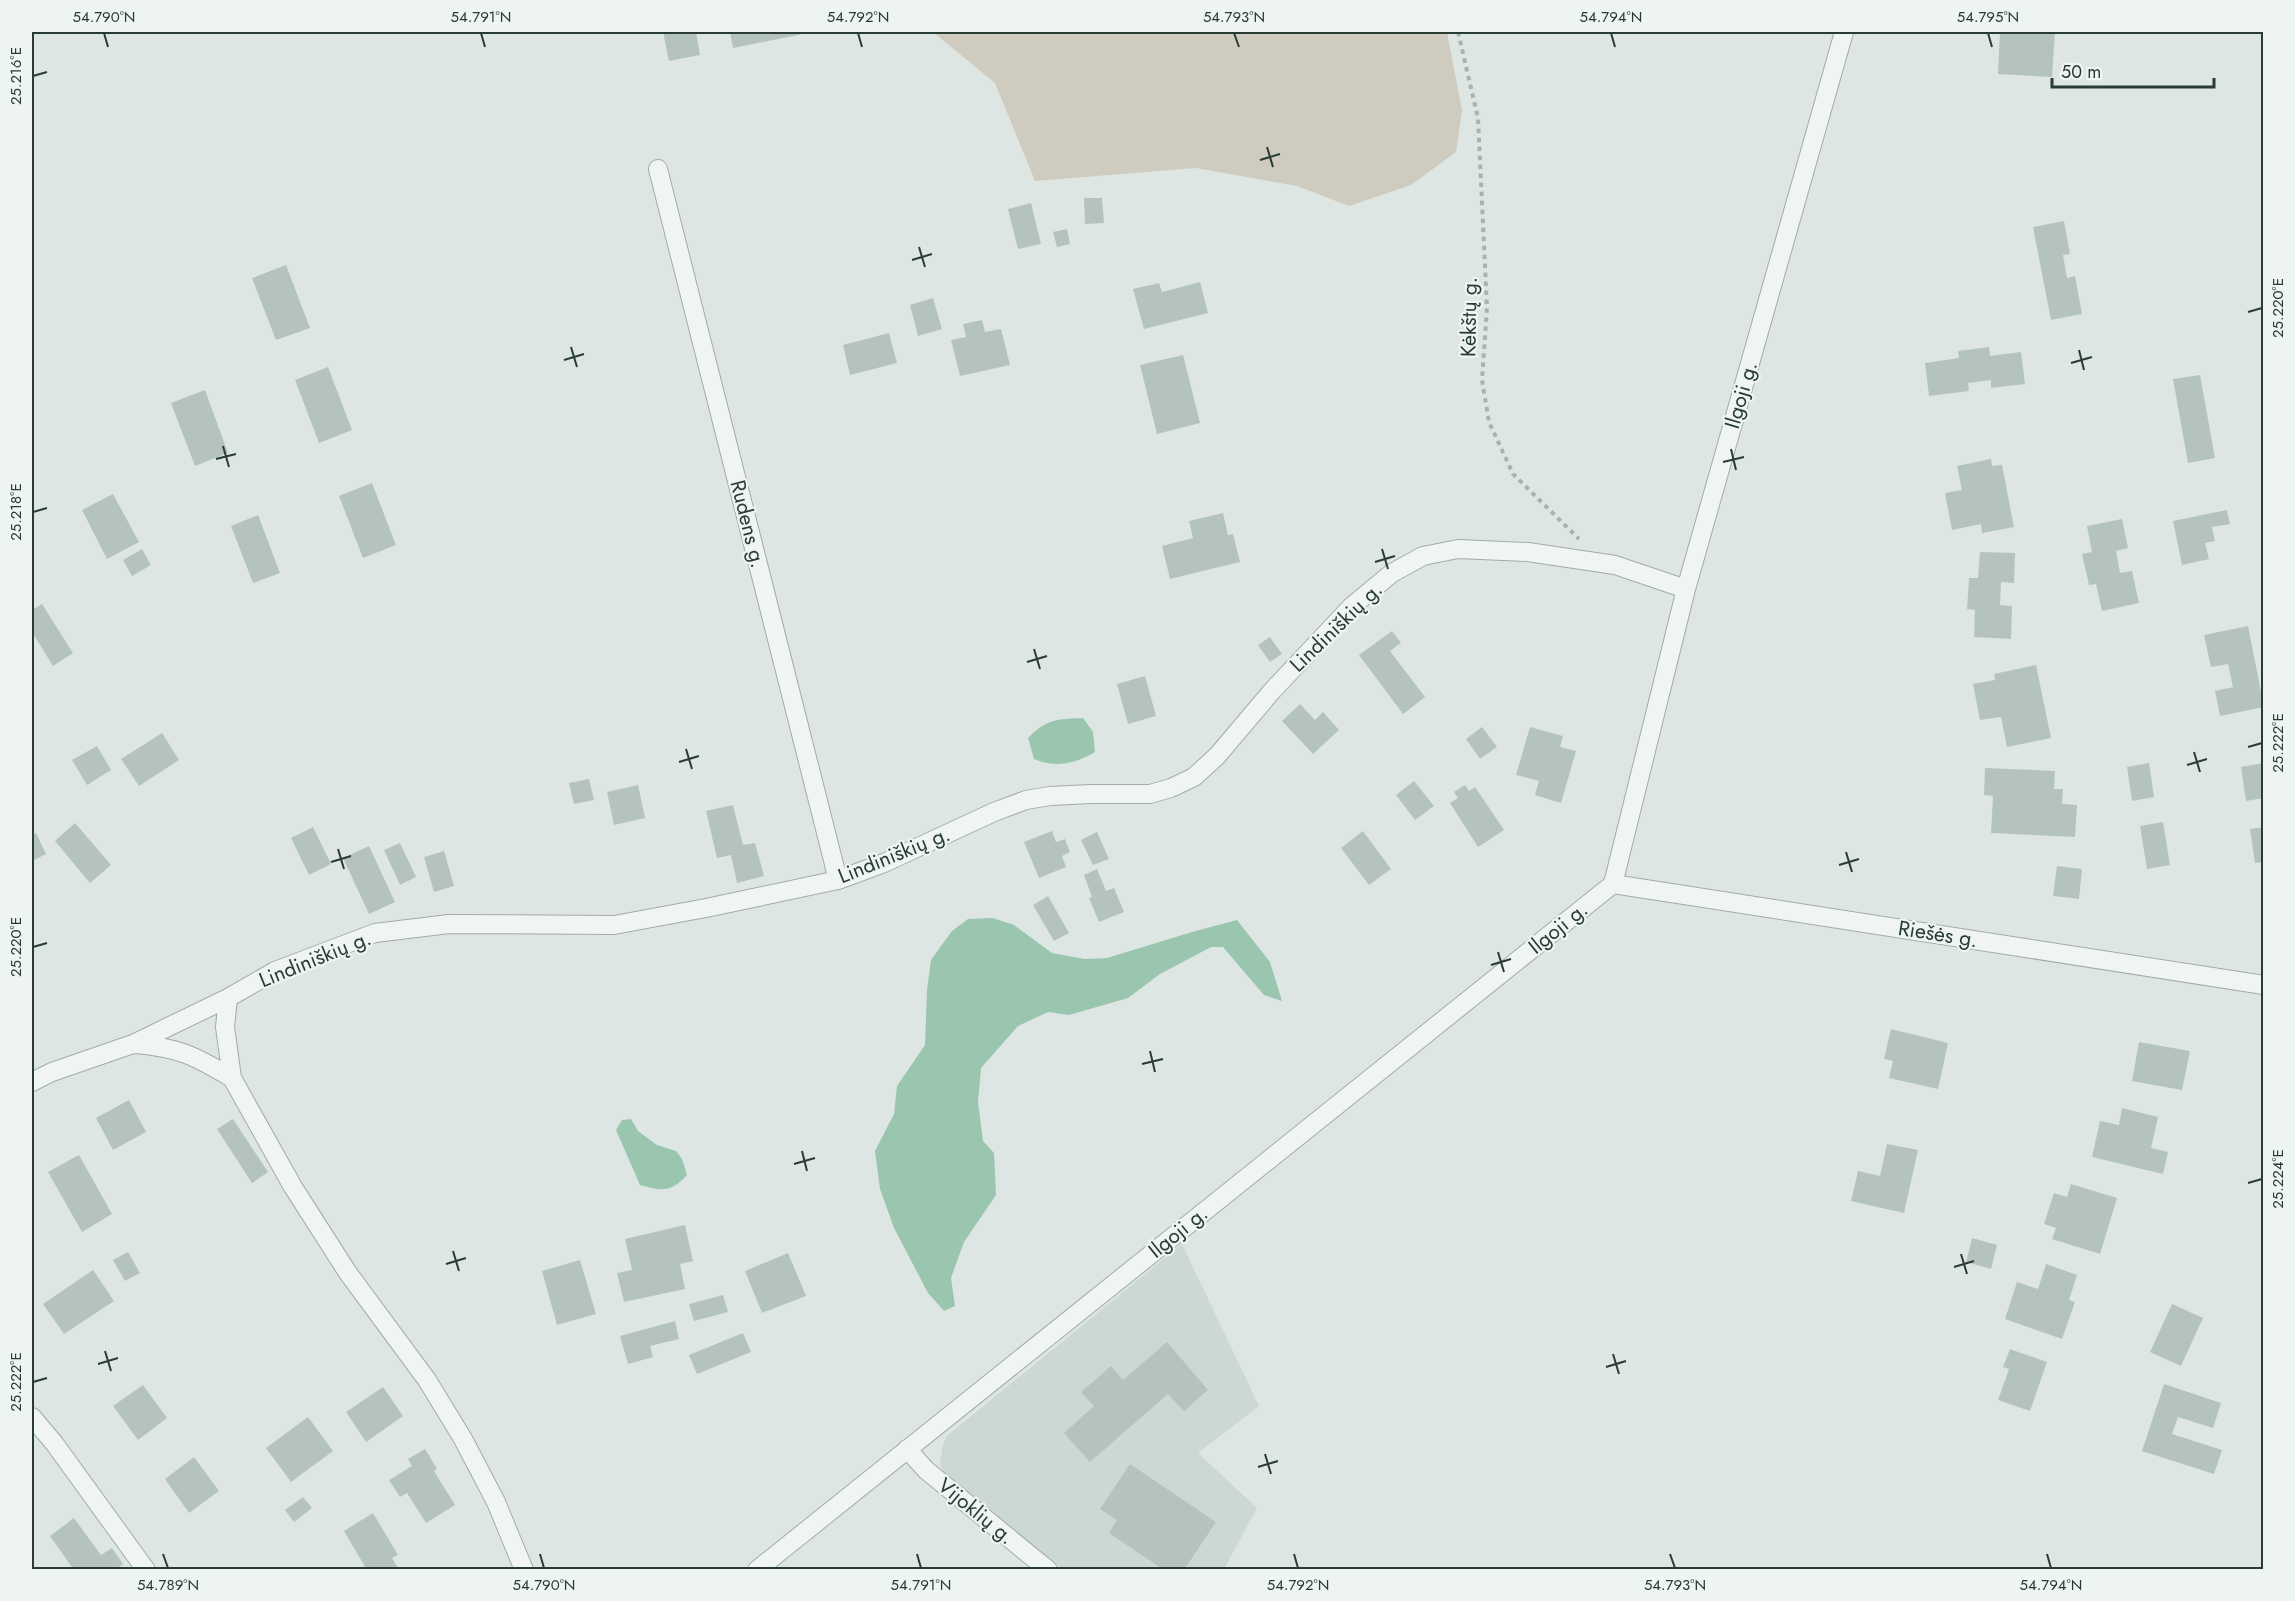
<svg xmlns="http://www.w3.org/2000/svg" width="2295" height="1601" font-family="Jost,sans-serif">
<style>
.built{fill:#ccd8d2}
.green{fill:#d0cbbf}
.water{fill:#9ac5ae}
.building{fill:#b5c3bd}
.lines{fill:none;stroke-linecap:round;stroke-linejoin:round}
.street-casing{stroke:#a0aca8;stroke-width:20}
.path{stroke:#a8b2ae;stroke-width:4;stroke-dasharray:4.5 4.5;stroke-linecap:butt}
.street{stroke:#f0f5f3;stroke-width:18}
.ticks{fill:none;stroke:#283c34;stroke-width:2}
.labels{text-anchor:middle;dominant-baseline:central;stroke-width:4.5;stroke-linejoin:round;paint-order:stroke}
.street-label{font-size:21px;fill:#283c34;stroke:#edf4f1}
.neatline{fill:none;stroke:#283c34;stroke-width:2}
.ticks-label{font-size:15px;text-anchor:middle;fill:#283c34}
</style>
<rect width="100%" height="100%" fill="#dee6e3"/>
<!-- built -->
<path class="built" d="M1182 1244 1259 1406 1198 1453 1257 1508 1224 1569H1062L945 1475 940 1464 943 1444 948 1435Z"/>
<!-- green -->
<path class="green" d="M933 32H1447L1462 110 1456 152 1411 185 1349 206 1297 186 1196 168 1035 181 995 83Z"/>
<!-- water -->
<path class="water" d="M1083 718 1093 732 1095 752C1075 764 1056 768 1034 759L1028 738C1046 719 1058 719 1083 718Z
M993 918 1014 925 1052 953 1085 959 1107 958 1192 932 1237 920 1270 962 1282 1001 1264 995 1223 947H1211L1160 974 1128 998 1069 1015 1048 1012 1018 1026 981 1068 978 1102 983 1141 994 1153 996 1195 964 1242 951 1278 955 1306 944 1311 928 1293 894 1228 880 1189 875 1151 894 1114 897 1086 925 1045 927 990 931 960 952 931 968 919Z
M631 1119 638 1131 657 1145 676 1151 682 1159 687 1175C670 1193 663 1191 640 1185L616 1130 622 1120Z"/>
<!-- building -->
<path class="building" d="M663 32H696L700 55 669 61Z
M730 32H802L803 34 733 48Z
M2000 32H2055L2052 77 1998 74Z
M1084 198H1102L1104 223 1085 224Z
M1031 203 1041 244 1018 249 1008 209Z
M2064 221 2070 254 2063 255 2067 278 2075 276 2082 314 2051 320 2033 227Z
M1067 229 1070 244 1057 247 1053 232Z
M286 265 310 328 276 340 252 278Z
M1200 282 1208 313 1144 329 1133 289 1159 283 1162 292Z
M933 298 942 329 918 336 910 305Z
M982 320 985 332 1001 329 1010 365 960 376 951 340 966 337 963 324Z
M889 333 897 363 850 375 843 345Z
M1989 347 1990 356 2021 352 2025 384 1991 388V380L1968 383 1969 391 1929 396 1925 363 1959 358 1958 351Z
M1183 355 1200 423 1157 434 1140 365Z
M328 367 352 430 319 443 295 380Z
M2200 375 2215 458 2188 463 2173 379Z
M205 390 228 453 195 466 171 403Z
M1991 459 1992 466 2002 465 2014 527 1982 533 1981 524 1952 530 1945 493 1962 490 1957 466Z
M372 483 396 545 363 558 339 496Z
M113 494 139 542 107 559 82 510Z
M2227 510 2230 524 2212 527 2215 541 2205 543 2209 559 2182 565 2173 521Z
M1223 513 1228 535 1233 534 1240 562 1170 579 1162 546 1193 538 1189 521Z
M258 515 280 573 253 583 231 526Z
M2122 519 2128 548 2116 551 2120 573 2132 571 2139 603 2102 611 2096 584 2089 585 2082 554 2092 552 2087 526Z
M142 549 151 565 132 576 123 560Z
M1980 552 2015 553 2014 583 2001 582 2000 605 2012 606 2011 639 1974 637 1975 610 1967 609 1969 578H1978Z
M42 604 73 653 53 666 32 632V610Z
M2248 626 2264 707 2220 716 2215 691 2233 687 2228 664 2211 667 2204 635Z
M1392 631 1401 643 1390 651 1425 697 1403 714 1359 655Z
M1270 637 1282 654 1270 662 1258 645Z
M2036 665 2051 738 2007 747 2001 717 1980 720 1973 684 1995 680 1994 674Z
M1145 676 1156 716 1128 724 1117 684Z
M1300 704 1315 720 1323 712 1339 730 1313 754 1282 721Z
M1482 727 1497 747 1480 759 1466 739Z
M1530 727 1563 736 1560 747 1576 751 1561 803 1535 795 1539 781 1516 775Z
M162 733 179 760 139 786 121 759Z
M97 746 111 770 87 785 72 760Z
M2149 763 2154 797 2132 801 2127 767Z
M2263 763 2264 798 2246 801 2241 767Z
M1985 768 2055 771 2054 789H2063L2062 804 2077 805 2075 837 1991 833 1993 796 1984 795Z
M589 779 594 800 574 804 569 783Z
M1414 781 1434 806 1415 820 1396 795Z
M638 785 645 818 614 825 607 792Z
M1465 785 1469 791 1475 787 1504 830 1478 847 1450 803 1458 798 1454 792Z
M733 805 743 845 755 843 764 876 737 883 731 855 717 858 706 811Z
M2163 822 2170 865 2147 869 2140 826Z
M75 823 111 865 90 883 55 841Z
M313 827 331 864 309 875 291 838Z
M2264 827V862L2255 863 2250 829Z
M1052 831 1056 842 1065 839 1070 852 1062 856 1066 867 1039 878 1024 842Z
M1363 831 1391 869 1369 885 1341 848Z
M1097 832 1109 859 1093 865 1081 840Z
M36 833 46 854 32 861V835Z
M400 843 416 877 400 885 384 850Z
M369 846 395 902 369 914 343 858Z
M444 851 454 886 434 892 424 857Z
M2057 866 2082 869 2079 899 2053 896Z
M1097 869 1106 891 1114 888 1124 912 1099 922 1089 898 1092 897 1084 875Z
M1048 896 1069 933 1054 941 1033 905Z
M1891 1029 1948 1043 1938 1089 1889 1078 1893 1061 1884 1059Z
M2139 1042 2190 1051 2182 1090 2132 1081Z
M129 1100 146 1132 113 1150 96 1118Z
M2122 1108 2158 1117 2151 1148 2168 1152 2163 1174 2092 1157 2100 1121 2119 1125Z
M233 1119 268 1172 252 1183 217 1129Z
M1887 1144 1918 1150 1904 1213 1851 1201 1858 1171 1880 1176Z
M79 1155 112 1214 82 1232 48 1172Z
M2071 1184 2117 1198 2100 1254 2052 1239 2056 1228 2044 1224 2054 1193 2067 1197Z
M685 1225 693 1261 680 1264 685 1289 624 1302 617 1273 632 1270 625 1239Z
M1972 1238 1997 1245 1991 1269 1966 1262Z
M128 1252 140 1273 125 1281 113 1260Z
M788 1253 806 1296 762 1313 745 1271Z
M580 1260 596 1314 557 1325 542 1271Z
M2046 1264 2077 1275 2069 1300 2075 1302 2062 1339 2005 1319 2017 1282 2038 1289Z
M93 1270 114 1301 64 1334 43 1304Z
M723 1295 728 1312 694 1321 689 1304Z
M2172 1304 2203 1318 2181 1366 2150 1352Z
M675 1321 679 1339 650 1346 653 1357 628 1364 620 1336Z
M743 1333 751 1352 697 1374 689 1355Z
M1167 1342 1208 1390 1184 1411 1168 1394 1090 1462 1064 1433 1094 1406 1081 1392 1111 1366 1123 1380Z
M2010 1349 2047 1362 2030 1411 1998 1400 2009 1369 2003 1367Z
M2164 1384 2221 1403 2213 1428 2178 1417 2172 1434 2222 1450 2214 1474 2142 1451Z
M143 1385 167 1418 138 1440 113 1406Z
M383 1387 403 1416 366 1442 346 1412Z
M308 1417 333 1451 291 1482 266 1448Z
M425 1449 437 1469 434 1471 455 1505 426 1523 407 1493 400 1497 389 1480 412 1466 408 1459Z
M194 1457 219 1491 189 1513 165 1479Z
M1130 1464 1216 1522 1184 1570H1164L1109 1533 1117 1520 1100 1509Z
M303 1497 312 1508 294 1522 285 1510Z
M373 1513 398 1555 392 1558 398 1568 396 1570H367L344 1531Z
M74 1518 101 1555 112 1548 123 1564 115 1570H74L50 1536Z"/>
<g class="lines">
<defs>
<path id="street" d="M658 169 838 880
M1613 884 2264 985
M228 998 225 1027 232 1078 293 1187 348 1273 427 1380 463 1439 496 1502 524 1570
M135 1044C180 1048 193 1055 232 1078
M32 1082 52 1072 133 1044 228 998 275 971 375 933 449 924 614 925 706 908 838 880 884 863 994 812 1026 800 1050 796 1091 794H1150L1171 788 1194 777 1217 756 1272 691 1351 607 1392 573 1423 556 1458 549 1528 552 1615 565 1686 589
M32 1417 54 1443 146 1570
M907 1449 926 1470 1048 1570
M757 1570 1613 884 1686 589 1844 32"/>
</defs>
<!-- street casing -->
<use href="#street" class="street-casing"/>
<!-- path -->
<path class="path" d="M1458 32 1478 118 1487 308 1482 380 1489 422 1513 474 1579 539"/>
<!-- street -->
<use href="#street" class="street"/>
</g>
<!-- ticks -->
<path class="ticks" d="M104 33 108 47M481 33 485 47M858 33 862 47M1234 33 1239 47M1611 33 1615 47M1988 33 1992 47M33 76 47 72M1267 147 1273 167M1260 160 1280 154M919 247 925 267M912 260 932 254M2248 312 2262 308M571 347 577 367M2079 350 2084 370M564 360 584 354M2071 363 2092 357M223 446 229 467M1731 449 1736 470M216 459 236 454M1723 462 1744 457M33 512 47 508M1382 549 1388 569M1375 562 1395 556M1034 649 1040 669M1027 662 1047 656M2248 747 2262 743M686 749 692 769M2194 752 2200 772M679 762 699 756M2187 765 2207 759M338 849 344 869M1846 852 1852 872M331 862 351 856M1839 865 1859 859M33 947 47 943M1498 952 1504 972M1491 965 1511 959M1150 1051 1155 1072M1142 1064 1163 1059M802 1151 807 1171M794 1164 815 1158M2248 1183 2262 1179M453 1251 459 1271M1961 1254 1967 1274M446 1264 466 1258M1954 1267 1974 1261M105 1351 111 1371M1613 1354 1619 1374M98 1364 118 1358M1606 1367 1626 1361M33 1382 47 1378M1265 1454 1271 1474M1258 1467 1278 1461M163 1554 168 1568M540 1554 544 1568M917 1554 921 1568M1294 1554 1298 1568M1670 1554 1675 1568M2047 1554 2051 1568"/>
<g class="labels">
<!-- street labels -->
<g class="street-label">
<text transform="translate(1469 317) rotate(-89)">Kėkštų g.</text>
<text transform="translate(1741 395) rotate(-74)">Ilgoji g.</text>
<text transform="translate(748 524) rotate(76)">Rudens g.</text>
<text transform="translate(1336 627) rotate(-44)">Lindiniškių g.</text>
<text transform="translate(894 855) rotate(-22)">Lindiniškių g.</text>
<text transform="translate(1558 928) rotate(-39)">Ilgoji g.</text>
<text transform="translate(1938 934) rotate(9)">Riešės g.</text>
<text transform="translate(315 959) rotate(-22)">Lindiniškių g.</text>
<text transform="translate(1178 1232) rotate(-39)">Ilgoji g.</text>
<text transform="translate(976 1511) rotate(39)">Vijoklių g.</text>
</g>
</g>
<!-- border -->
<rect width="2295" height="1601" fill="none" stroke="#edf4f1" stroke-width="66"/>
<!-- scale -->
<path d="M2052 78v9h162v-9" fill="none" stroke="#283c34" stroke-width="3"/>
<text x="2061" y="78" font-size="18" fill="#283c34" stroke="#edf4f1" stroke-width="4.5" paint-order="stroke">50 m</text>
<rect x="33" y="33" width="2229" height="1535" class="neatline"/>
<g class="ticks-label">
<text x="104" y="22">54.790°N</text>
<text x="481" y="22">54.791°N</text>
<text x="858" y="22">54.792°N</text>
<text x="1234" y="22">54.793°N</text>
<text x="1611" y="22">54.794°N</text>
<text x="1988" y="22">54.795°N</text>
<text transform="translate(16 76) rotate(-90)" y="5">25.216°E</text>
<text transform="translate(2278 308) rotate(-90)" y="5">25.220°E</text>
<text transform="translate(16 512) rotate(-90)" y="5">25.218°E</text>
<text transform="translate(2278 743) rotate(-90)" y="5">25.222°E</text>
<text transform="translate(16 947) rotate(-90)" y="5">25.220°E</text>
<text transform="translate(2278 1179) rotate(-90)" y="5">25.224°E</text>
<text transform="translate(16 1382) rotate(-90)" y="5">25.222°E</text>
<text x="168" y="1590">54.789°N</text>
<text x="544" y="1590">54.790°N</text>
<text x="921" y="1590">54.791°N</text>
<text x="1298" y="1590">54.792°N</text>
<text x="1675" y="1590">54.793°N</text>
<text x="2051" y="1590">54.794°N</text>
</g>
</svg>
